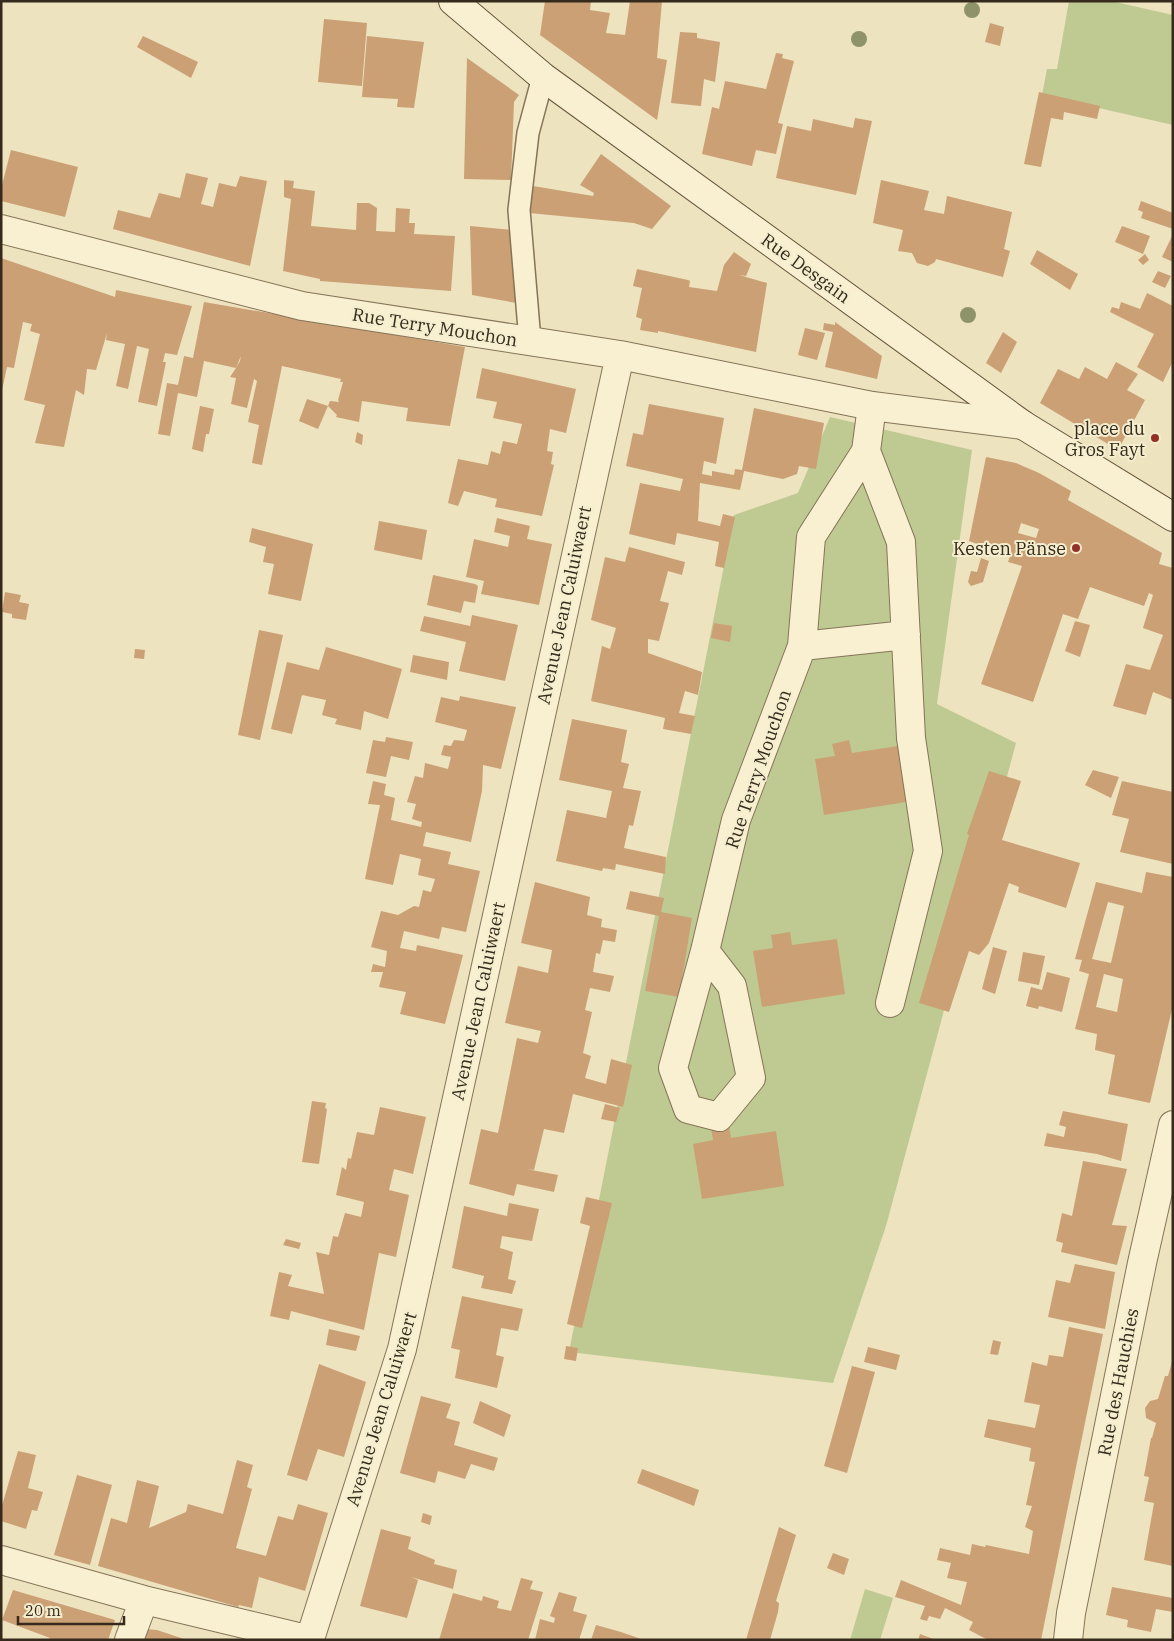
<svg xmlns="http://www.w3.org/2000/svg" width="1174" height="1641" font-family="'IBM Plex Serif',serif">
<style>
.green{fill:#bfca93}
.building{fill:#cba075;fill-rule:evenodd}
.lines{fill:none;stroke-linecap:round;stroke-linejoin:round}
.lane-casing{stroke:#857458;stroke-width:24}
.street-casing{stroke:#857458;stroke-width:30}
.secondary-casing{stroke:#67553b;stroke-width:30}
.lane{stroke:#f8f0d1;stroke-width:21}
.street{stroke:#f8f0d1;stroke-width:28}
.secondary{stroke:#f8f0d1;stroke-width:28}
.tree{fill:#8e9369}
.poi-dot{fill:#933128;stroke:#f4edce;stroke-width:2}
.labels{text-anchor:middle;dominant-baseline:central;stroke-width:4;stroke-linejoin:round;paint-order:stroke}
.street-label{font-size:18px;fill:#352a1c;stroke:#f4edce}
.poi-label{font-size:18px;fill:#352a1c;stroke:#f4edce;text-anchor:end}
</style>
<rect width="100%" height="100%" fill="#ede3bf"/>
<!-- green -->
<path class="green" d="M1069 1H1111L1173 15V125L1042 95 1047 69H1057Z
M830 417 972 450 937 704 1016 743 886 1226 833 1383 569 1352 734 515 798 493Z
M865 1589 893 1598 880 1640H850Z"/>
<!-- building -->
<path class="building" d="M545 1H591L590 10 610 13 606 33 625 35 630 1H662L657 58 667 60 657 120 540 35Z
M324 19 367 23 362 86 318 82Z
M990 23 1004 27 1000 46 985 42Z
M680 32 697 33V38L720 42 715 82 704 79 701 106 671 103Z
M143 36 198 62 191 78 137 47Z
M367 36 424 42 414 108 397 107 398 99 362 97Z
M776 53 783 54 782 58 794 61 778 123 783 124 776 154 756 150 752 166 702 154 712 107 719 109 725 81 766 89Z
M467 58 519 95 514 102 511 180 464 179Z
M1039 92 1100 106 1097 119 1064 112 1063 120 1051 118 1041 167 1024 164Z
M855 118 872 121 856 195 776 178 787 126 811 131 813 119 853 128Z
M11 150 78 167 65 217 1 201V189Z
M601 154 671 206 652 229 634 223 529 213 533 186 593 196 594 193 580 185Z
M186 173 208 178 201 204 213 207 219 183 236 187 240 176 267 181 250 266 113 229 118 210 150 218 159 193 180 198Z
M284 180 294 181 293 188 315 191 311 226 356 230 357 203H369L377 208 376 231 395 232 396 208 410 209 409 223H415L414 234 455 236 451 291 320 281V279L283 271 291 199 284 197Z
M881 180 929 191 924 210 944 214 947 196 1012 212 1004 249 1010 251 1003 277 936 259 935 262 928 266 917 263 912 253 898 251 903 230 873 223Z
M1141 201 1173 213V229L1141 218 1143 212 1138 210Z
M470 226 514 230 522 304 472 295Z
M1122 226 1150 236 1143 254 1115 242Z
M1173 234V262L1162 257Z
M1037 250 1078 274 1070 290 1030 264Z
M734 252 751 264 746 276 739 275 767 283 756 352 658 331V333L640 330 642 319 636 317 642 288 633 286 637 269 688 280 690 281 689 287 717 291 724 265Z
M1145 254 1149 260 1143 265 1138 260Z
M1 258 115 297 116 290 192 306 177 355 165 353 163 362H166L157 406 138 402 149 349 137 346 128 389 116 386 125 344 106 340 107 333 96 370 87 369 84 395 76 390 64 447 35 443 45 405 24 400 40 334 30 331 32 324 23 322 14 368 7 367 1 395Z
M1158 271 1171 276 1165 288 1152 282Z
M1147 293 1173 306V361L1163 382 1137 367 1154 334 1110 312 1112 307 1119 309 1121 302 1140 309Z
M204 302 465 347 450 426 406 421 408 408 362 401 359 422 336 417 337 415 328 406 318 429 299 421 307 399 328 406 330 401 339 402 338 400 343 382H340L341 379 282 366 262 465 252 463 259 425 248 422 257 381 254 379 247 408 231 404 236 378 230 377 236 368 240 361 241 356 236 368 204 361 197 397 178 393 170 436 158 434 167 383 178 385 184 356 193 358Z
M835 322 882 356 877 379 825 367 833 332 823 330 824 323 835 325Z
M805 328 825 333 817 360 798 355Z
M1003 332 1017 342 1001 373 986 363Z
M1116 362 1138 374 1127 390 1145 400 1118 450 1040 403 1058 369 1079 379 1085 367 1107 379Z
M482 368 576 389 566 433 550 429 547 451 553 452 551 464 554 465 542 516 495 507 497 499 464 491 458 506 448 503 458 459 488 465 491 451 500 454 503 441 517 444 522 424 493 418 497 402 476 398Z
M649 404 724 418 716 464 704 461 702 474 712 476V471L734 475 735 469 742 470 754 408 824 423 816 469 799 466 797 474 783 479 744 471 740 490 700 483 698 521 720 526 723 514 735 517 724 568 715 566 719 542 677 533 675 545 629 534 640 483 680 491 683 479 626 466 633 433 643 435Z
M200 406 214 409 209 434H206L203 452 192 449Z
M357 432 363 435 362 445 355 442Z
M986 457 1016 463 1039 473 1071 491 1068 500 1162 553 1159 564 1173 568V700L1153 692 1146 715 1113 706 1126 664 1150 670 1163 635 1143 628 1153 595 1149 593 1144 606 1090 587 1078 619 1063 614 1033 702 981 684 1022 566 1008 562 1010 556 969 541ZM1021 523 1039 529 1036 538 1018 533Z
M497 518 530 526 527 539 552 544 539 605 481 594 484 581 466 577 474 539 508 547 510 536 494 532Z
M379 521 427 530 422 560 374 550Z
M252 528 313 544 301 601 268 594 274 564 263 562 266 547 249 542Z
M629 547 685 562 682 575 668 571 660 601 669 603 659 641 648 639V653L702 672 698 695 685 691 679 713 695 716 691 734 663 729 665 718 591 701 602 646 610 649 616 628 591 620 605 557 625 562Z
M981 558 989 561 983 582 971 586 968 582 971 571 977 572Z
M433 575 475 584 478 586 475 603 464 601 461 613 427 605Z
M5 592 21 595 19 602 29 604 26 620 12 618V614L2 612Z
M472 615 518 625 505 681 459 671 466 642 420 631 424 616 470 626Z
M1075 621 1090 625 1080 657 1065 651Z
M714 623 732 626 730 642 711 638Z
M259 630 283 635 260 740 238 735Z
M326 647 402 669 388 719 364 711 361 730 335 724 337 719 322 715 326 700 302 695 292 734 271 729 287 662 319 670Z
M135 649 145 650 144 659 134 658Z
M413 655 449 662 447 680 410 672Z
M460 696 516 707 501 769 483 765 482 791 471 842 426 832 423 846 451 852 448 864 480 871 466 932 442 927 439 939 404 931 400 948 416 951 417 945 463 955 445 1024 400 1014 406 992 379 987 383 972H371L373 964 385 967 387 951 371 947 381 911 398 915 414 906 419 907 423 890 431 892 435 879 418 875 421 859 400 854 393 885 365 879 380 805 368 804 373 781 386 784 384 795 395 798 391 820 421 827 422 822 412 819 416 804 407 802 415 776 423 778 425 763 448 769 451 757 441 755 444 745 451 746 454 740 464 741 467 730 435 722 441 697 459 701Z
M572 719 627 730 621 762 629 764 623 788 641 791 633 826 629 825 624 848 666 857 665 874 616 864 615 870 603 868 602 871 556 861 567 810 606 818 612 791 559 780Z
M386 737 413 742 409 760 391 756 386 777 366 773 373 740 385 742Z
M849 740 852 753 898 746 906 802 824 815 815 759 835 756 832 744Z
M1093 770 1119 777 1111 798 1085 785Z
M989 771 1021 781 1002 840 1080 863 1066 908 1018 892 1019 887 1009 883 989 943 979 955 969 951 949 1012 919 1003 969 835 967 834Z
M1122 781 1173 792V864L1120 852 1129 819 1112 815Z
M1146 872 1173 877V1005L1150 1103 1108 1094 1115 1055 1095 1050 1097 1034 1075 1029 1089 974 1079 971 1082 960 1075 959 1096 882 1142 893ZM1108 902 1124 906 1111 963 1092 959ZM1104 974 1123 979 1117 1012 1096 1007Z
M535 882 590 897 587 915 602 919 601 927 617 930 615 942 603 940 600 954 596 953 593 972 614 976 610 992 590 988 585 1010 592 1012 583 1053 591 1056 585 1078 606 1084 611 1059 632 1065 623 1107 573 1094 564 1133 544 1129 534 1170 526 1169 558 1175 554 1192 517 1184 514 1196 469 1184 481 1129 498 1133 517 1038 538 1043 541 1031 505 1023 518 966 548 973 552 950 521 943Z
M630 891 664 898 661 912 692 918 679 997 645 991 659 916 626 909Z
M790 932 792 945 837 939 845 994 762 1007 753 951 773 948 771 935Z
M993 947 1007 951 995 994 982 989Z
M1023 952 1045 956 1039 985 1018 981Z
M1047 972 1070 978 1062 1012 1039 1006 1038 1009 1026 1006 1031 987 1042 990Z
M312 1101 326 1103 325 1108 327 1109 319 1164 302 1162Z
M605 1104 620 1108 616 1122 601 1119Z
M380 1107 426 1117 413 1174 394 1169 389 1190 409 1195 396 1257 379 1253 364 1330 291 1311 289 1320 270 1316 279 1272 292 1275 288 1286 324 1294 316 1252 329 1255 333 1236 338 1237 345 1213 361 1217 364 1202 336 1195 342 1167 346 1170 348 1158 351 1159 357 1132 374 1135Z
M1063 1111 1128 1124 1121 1161 1097 1154 1044 1146 1047 1133 1064 1137 1066 1127 1059 1125Z
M729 1125 731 1138 776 1131 784 1186 702 1199 693 1144 713 1140 711 1128Z
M1083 1161 1127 1169 1112 1225 1127 1226 1117 1265 1061 1252 1063 1243 1056 1241 1062 1213 1072 1216Z
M586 1197 612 1203 582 1328 567 1324 590 1226 580 1223Z
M509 1203 539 1209 532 1241 502 1236 500 1248 513 1252 508 1279 516 1281 512 1294 481 1288 484 1276 452 1268 464 1206 507 1216Z
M286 1239 301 1243 299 1249 283 1245Z
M1075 1264 1115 1272 1105 1329 1048 1317 1056 1280 1070 1283Z
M462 1296 523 1309 518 1331 501 1328 496 1355 504 1357 497 1388 455 1378 460 1350 451 1348Z
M1069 1327 1103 1334 1041 1640H988L969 1630 973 1622 945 1608 940 1619 929 1616 927 1621 920 1619 925 1606 895 1597 901 1580 961 1605 967 1582 947 1578 951 1563 937 1560 940 1548 970 1555 972 1544 985 1547 986 1545 1029 1554 1033 1531 1025 1527 1032 1506 1026 1505 1035 1462 1029 1461 1031 1448 984 1437 988 1419 1035 1428 1040 1405 1024 1402 1032 1362 1047 1366 1049 1355 1063 1357Z
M329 1329 360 1336 356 1351 326 1345Z
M993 1340 1001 1342 998 1355 990 1354Z
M566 1346 578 1348 576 1361 564 1359Z
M868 1347 900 1355 896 1370 864 1362Z
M1173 1358V1566L1144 1560 1154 1503 1144 1501 1149 1477 1144 1476 1151 1438H1152L1156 1423 1146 1418 1145 1408 1150 1401 1158 1399 1165 1376H1168Z
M319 1364 366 1382 344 1457 318 1449 307 1481 287 1475Z
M852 1366 875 1372 847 1473 824 1466Z
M421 1396 451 1404 446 1418 460 1422 454 1445 498 1458 494 1471 471 1464 465 1479 438 1471 435 1483 400 1473Z
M480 1401 511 1415 504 1437 473 1423Z
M18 1451 36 1455 28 1488 43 1492 37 1511 32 1510 26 1529 1 1521V1509Z
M237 1460 253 1465 247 1487 252 1489 236 1548 266 1556 278 1516 293 1520 298 1504 328 1513 305 1591 259 1577 252 1608 239 1605 238 1607 98 1566 111 1518 127 1523 137 1480 159 1486 149 1528 186 1512 188 1504 223 1514Z
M642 1469 699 1490 694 1506 637 1483Z
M77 1475 112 1485 90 1565 54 1555Z
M423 1513 432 1516 430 1525 421 1522Z
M779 1527 796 1535 776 1601 779 1603 778 1612 770 1640H746Z
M381 1529 411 1537 408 1549 435 1560 434 1564 457 1570 453 1589 411 1577 418 1580 407 1618 360 1606Z
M833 1553 849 1559 844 1575 827 1568Z
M521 1578 533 1581 530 1589 543 1592 528 1640H439L453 1593 482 1601 483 1596 499 1601 497 1608 511 1611Z
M1112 1587 1173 1598V1612L1156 1609 1151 1632 1127 1627 1128 1620 1106 1615Z
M13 1590 115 1620 108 1640H49L50 1638 2 1620Z
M559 1592 577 1597 573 1611 587 1615 579 1640H535L540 1619 554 1623 555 1618 550 1616Z
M596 1625 621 1632 644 1640H591Z
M144 1629 157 1630 187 1640H140Z
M920 1634 936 1640H918Z"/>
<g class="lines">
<defs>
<path id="lane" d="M530 341 519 210 528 133 543 77"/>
<path id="street" d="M1 229 302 306 620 355 872 406 1023 425
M872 406 866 451 901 542 911 738 928 851 890 1003
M802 646 906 635
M705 951 732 986 751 1078 719 1117 688 1109 673 1068 705 951 736 820 802 646 811 537 866 451
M1 1560 144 1600 311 1640
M310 1639 402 1349 620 355
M129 1640 144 1600
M1068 1640 1071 1613 1142 1263 1173 1125"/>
<path id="secondary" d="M453 1 543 77 1023 425 1173 517"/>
</defs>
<!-- lane casing -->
<use href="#lane" class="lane-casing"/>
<!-- street casing -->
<use href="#street" class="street-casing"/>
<!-- secondary casing -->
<use href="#secondary" class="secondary-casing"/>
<!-- lane -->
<use href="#lane" class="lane"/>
<!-- street -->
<use href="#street" class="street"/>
<!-- secondary -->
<use href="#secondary" class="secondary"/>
</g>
<!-- trees -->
<g class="tree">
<circle cx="972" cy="10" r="8"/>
<circle cx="859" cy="39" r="8"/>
<circle cx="968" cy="315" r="8"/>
</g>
<!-- markers -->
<g class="poi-dot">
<circle cx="1155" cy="438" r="5"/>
<circle cx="1076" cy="548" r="5"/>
</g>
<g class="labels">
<!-- street labels -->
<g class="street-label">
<text transform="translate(806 268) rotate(36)">Rue Desgain</text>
<text transform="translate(435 327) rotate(9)">Rue Terry Mouchon</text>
<text transform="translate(564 605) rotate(-78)">Avenue Jean Caluiwaert</text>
<text transform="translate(758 769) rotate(-71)">Rue Terry Mouchon</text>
<text transform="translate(478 1001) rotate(-78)">Avenue Jean Caluiwaert</text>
<text transform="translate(1118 1382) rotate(-79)">Rue des Hauchies</text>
<text transform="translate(381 1409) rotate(-73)">Avenue Jean Caluiwaert</text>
</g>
<!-- poi labels -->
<g class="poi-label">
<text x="1145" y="428">place du<tspan x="1145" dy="21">Gros Fayt</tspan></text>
<text x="1066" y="548">Kesten Pänse</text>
</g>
</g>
<!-- border -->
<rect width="1174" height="1641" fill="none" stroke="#352a1c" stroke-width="5"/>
<!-- scale -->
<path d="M18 1616v8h106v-8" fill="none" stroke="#352a1c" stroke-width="2.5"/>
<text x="25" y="1616" font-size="15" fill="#352a1c" stroke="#f4edce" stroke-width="4" paint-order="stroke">20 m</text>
</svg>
